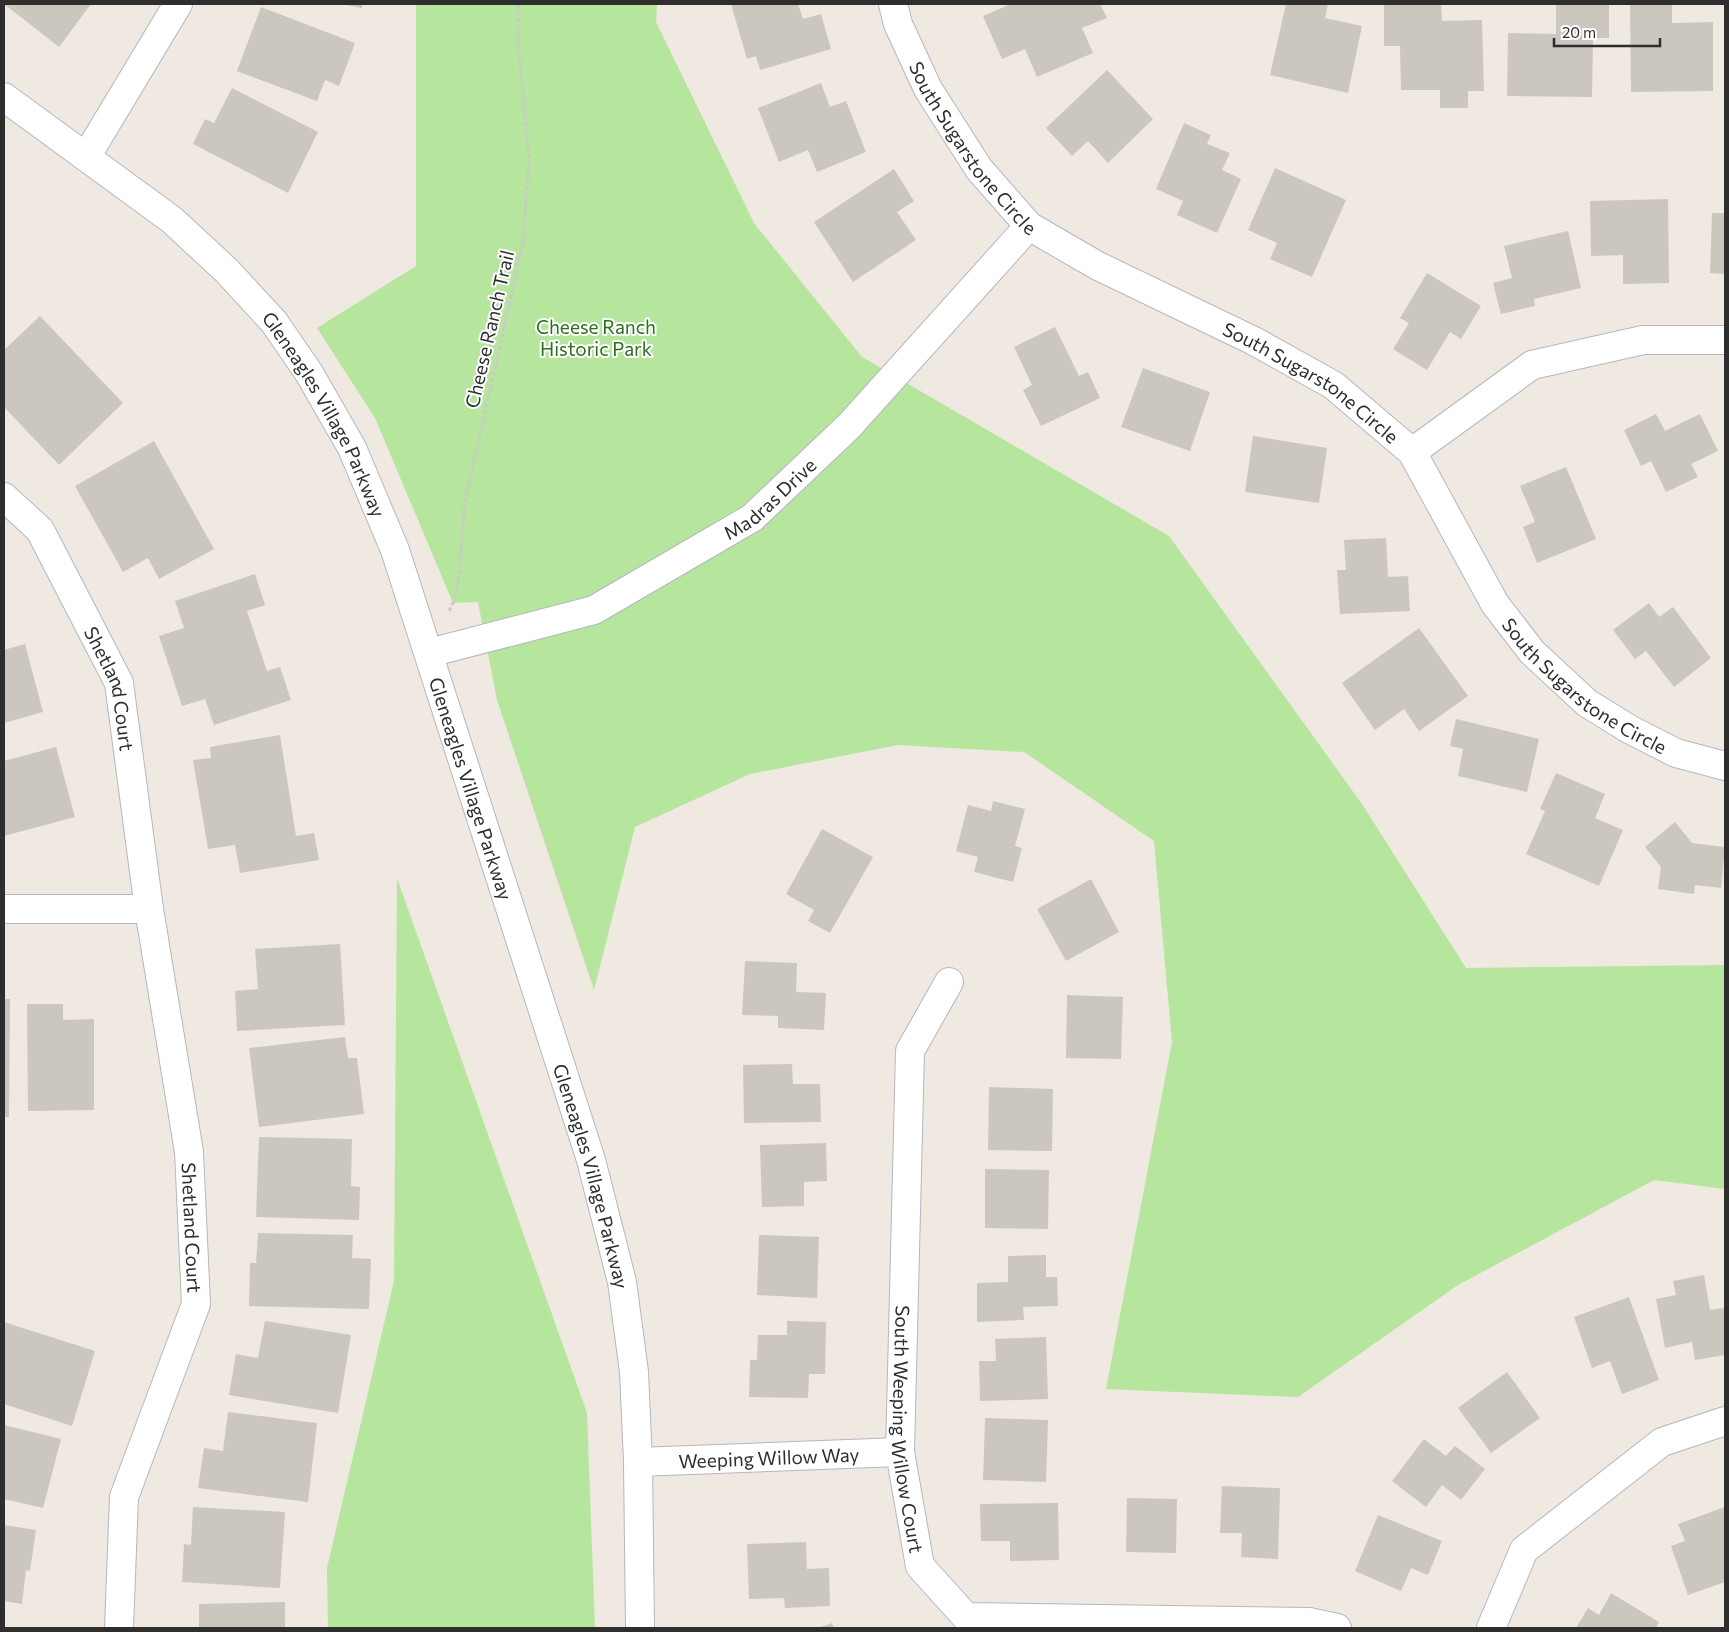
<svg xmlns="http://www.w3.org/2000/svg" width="1729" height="1632" font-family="Commissioner,sans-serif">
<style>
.green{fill:#b6e59e}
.building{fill:#cbc7bf}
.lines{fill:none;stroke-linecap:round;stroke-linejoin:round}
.street-casing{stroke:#b4b7c1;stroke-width:30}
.secondary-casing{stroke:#b4b7c1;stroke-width:30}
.path{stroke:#c9c9c9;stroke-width:3;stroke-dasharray:4 2.5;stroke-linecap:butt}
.street{stroke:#fff;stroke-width:28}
.secondary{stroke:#fff;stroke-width:28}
.labels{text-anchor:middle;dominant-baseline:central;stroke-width:4;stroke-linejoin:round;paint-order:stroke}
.street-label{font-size:19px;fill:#2e2e2e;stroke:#fff}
.park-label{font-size:19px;fill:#2c6e1b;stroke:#fff}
</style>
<rect width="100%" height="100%" fill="#efe9e1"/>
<!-- green -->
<path class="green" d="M416 4H657L656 22 754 223 862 357 1169 536 1362 804 1466 968 1725 965V1189L1654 1180 1458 1285 1298 1397 1106 1389 1172 1042 1154 841 1024 752 898 745 750 774 635 827 594 990 497 700 478 602 453 603 375 418 317 328 416 266Z
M397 878 587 1413 595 1628H328L327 1568 394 1281Z"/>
<!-- building -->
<path class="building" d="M4 4H91L59 47Z
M342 4H362V8Z
M731 4H798L803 19 821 14 831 49 760 70 756 56 747 59Z
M1011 4H1100L1107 18 1082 28 1093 53 1037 77 1025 49 1002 59 983 16Z
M1286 4H1328L1325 18 1362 26 1348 93 1270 75Z
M1384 4H1441L1442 21 1482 20 1484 91H1468V108H1440V90H1401L1400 46H1384Z
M1556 4H1609V38H1593L1592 97 1507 96 1508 33 1556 34Z
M1630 4H1672V23L1713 22V91L1631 92Z
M261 7 355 43 339 86 325 80 317 101 237 71Z
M1107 70 1153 119 1108 163 1088 141 1072 156 1046 128Z
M821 83 830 107 846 101 866 152 817 172 808 150 779 162 758 108Z
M232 88 318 132 288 193 193 144 205 119 214 123Z
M1184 123 1211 135 1207 144 1230 153 1222 170 1241 179 1217 233 1177 215 1183 201 1156 189Z
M1275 168 1346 200 1312 277 1270 259 1277 243 1248 230Z
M894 169 914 201 897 212 916 240 853 282 814 222Z
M1668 199 1669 283 1623 284V255L1591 256 1590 201Z
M1712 213H1725V274L1710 273Z
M1568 231 1581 288 1534 299 1535 306 1501 314 1493 283 1512 278 1504 246Z
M1427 273 1481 306 1461 339 1450 332 1427 370 1393 349 1409 323 1400 318Z
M40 316 123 403 59 465 4 407V350Z
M1055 327 1079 376 1088 372 1100 398 1041 426 1023 390 1032 385 1014 347Z
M1143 368 1210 392 1190 451 1121 427Z
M1656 414 1665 431 1700 414 1718 451 1691 464 1698 477 1666 492 1651 461 1641 466 1624 430Z
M1253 436 1327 448 1319 503 1245 492Z
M154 441 214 549 159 579 148 558 123 572 75 486Z
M1566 467 1596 539 1537 563 1523 527 1535 522 1520 486Z
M1386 538 1388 577 1408 576 1410 611 1340 614 1337 570H1346L1344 540Z
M255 574 265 605 247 611 267 671 280 667 291 700 214 725 205 699 182 706 159 636 184 628 175 601Z
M1649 603 1659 617 1673 607 1711 658 1674 687 1646 651 1635 659 1613 630Z
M1419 628 1468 696 1419 731 1404 709 1375 730 1342 683Z
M25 644 43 712 4 723V650Z
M1456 719 1539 739 1527 792 1458 776 1463 749 1450 746Z
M280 735 296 836 314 833 319 860 240 873 235 845 208 849 193 760 211 758 210 747Z
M56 747 75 817 4 836V761Z
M1556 773 1605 794 1595 818 1623 830 1599 886 1526 854 1545 811 1540 809Z
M993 801 1025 809 1015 846 1022 848 1013 882 974 872 978 857 956 851 968 805 991 811Z
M1675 822 1692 843 1725 847 1721 888 1695 885 1694 894 1658 889 1661 867 1645 847Z
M822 829 873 857 830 933 808 921 814 910 786 894Z
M1091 879 1119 932 1066 961 1037 909Z
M340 944 345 1025 237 1031 235 991 258 989 255 949Z
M745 961 797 963 796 992 826 993 824 1030 778 1028V1016L742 1015Z
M1067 995 1123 997 1121 1059 1066 1058Z
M4 999H10L9 1117H4Z
M27 1004H63V1020L94 1019V1110L28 1111Z
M345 1037 348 1058H357L364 1114 259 1127 249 1048Z
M792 1064 793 1084H820L821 1122 744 1123 743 1065Z
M989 1087 1053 1089 1052 1151 988 1150Z
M259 1137 352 1139 351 1186 360 1187 359 1220 256 1217Z
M826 1143 827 1181 804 1182V1206L762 1207 760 1145Z
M985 1169 1049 1170 1048 1229 985 1228Z
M258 1233 353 1235 352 1258 371 1259 369 1309 249 1306 250 1263H256Z
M759 1235 819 1237 817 1298 757 1295Z
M1046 1255V1277H1057L1058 1306 1023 1307 1024 1320 977 1322V1283L1008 1282V1256Z
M1704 1275 1710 1310 1724 1308 1725 1355 1695 1360 1692 1342 1665 1348 1656 1299 1676 1295 1673 1281Z
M1629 1297 1659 1380 1622 1394 1610 1361 1592 1368 1574 1317Z
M265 1321 351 1335 338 1413 229 1395 236 1354 258 1358Z
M787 1321 826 1322 825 1374H809L808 1398 749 1397 750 1360H757L758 1335H787Z
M4 1322 95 1351 72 1426 4 1404Z
M1046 1337 1048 1399 980 1401 979 1361H996L995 1339Z
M1507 1372 1540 1418 1491 1453 1458 1408Z
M228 1412 317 1423 308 1502 198 1488 204 1448 223 1451Z
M985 1418 1048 1420 1046 1482 983 1480Z
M4 1425 61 1439 43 1508 4 1499Z
M1424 1439 1446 1456 1455 1446 1485 1469 1461 1500 1442 1485 1426 1507 1392 1481Z
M1222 1486 1280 1488 1278 1559 1241 1557 1242 1533H1220Z
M1127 1498 1177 1499 1176 1553 1126 1552Z
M1058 1503 1059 1560 1010 1561V1541H981L980 1504Z
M193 1507 285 1512 280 1588 182 1582 184 1544 191 1545Z
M1725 1507V1582L1688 1595 1671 1546 1685 1541 1678 1524Z
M1378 1515 1442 1541 1428 1575 1411 1568 1401 1591 1355 1571Z
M4 1525 36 1530 30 1571 26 1570 22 1604 4 1601Z
M806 1542 807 1569 829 1568 830 1606 785 1608 784 1598 749 1599 747 1544Z
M1611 1593 1659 1622 1656 1628H1576L1588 1608 1599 1615Z
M285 1602V1628H199V1604Z
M832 1623 834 1628H818Z"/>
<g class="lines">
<defs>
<g id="street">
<path id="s1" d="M893 4 898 24 928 89 979 169 1029 226 1098 266 1254 341 1333 385 1412 452 1495 604 1532 652 1587 703 1629 729 1676 753 1725 766"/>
<path d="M86 157 178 4"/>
<path d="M1412 452 1532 365 1643 340H1725"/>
<path id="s2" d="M4 497 40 530 119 683 149 909 189 1152 196 1304 124 1497 119 1628"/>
<path id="s3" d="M429 653 594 610 752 518 849 426 1029 226"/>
<path d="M4 909H149"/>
<path id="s4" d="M949 982 910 1051 900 1452 920 1566 966 1617 1309 1622 1337 1628"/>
<path id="s5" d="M638 1462 900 1452"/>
<path d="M1491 1628 1524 1550 1662 1442 1725 1421"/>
</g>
<g id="secondary">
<path id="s6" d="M4 97 172 220 227 271 274 322 309 373 352 448 395 550 591 1160 622 1282 634 1372 638 1462 640 1628"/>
</g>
</defs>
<!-- street casing -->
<use href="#street" class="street-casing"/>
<!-- secondary casing -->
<use href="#secondary" class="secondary-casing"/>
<!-- path -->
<path class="path" d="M449 611 453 603 458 584 465 502 523 243 529 158 518 43V4"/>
<!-- street -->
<use href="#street" class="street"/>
<!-- secondary -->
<use href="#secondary" class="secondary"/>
</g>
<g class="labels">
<!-- street labels -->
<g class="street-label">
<text stroke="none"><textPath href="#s1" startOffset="166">South Sugarstone Circle</textPath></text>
<text transform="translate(489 329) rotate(-77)">Cheese Ranch Trail</text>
<text stroke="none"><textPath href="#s1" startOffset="586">South Sugarstone Circle</textPath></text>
<text stroke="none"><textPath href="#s6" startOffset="458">Gleneagles Village Parkway</textPath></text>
<text stroke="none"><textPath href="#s3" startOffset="379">Madras Drive</textPath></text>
<text stroke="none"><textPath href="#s1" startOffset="1006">South Sugarstone Circle</textPath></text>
<text stroke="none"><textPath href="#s2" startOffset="224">Shetland Court</textPath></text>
<text stroke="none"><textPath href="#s6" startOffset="862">Gleneagles Village Parkway</textPath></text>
<text stroke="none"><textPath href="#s6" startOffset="1268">Gleneagles Village Parkway</textPath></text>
<text stroke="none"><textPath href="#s2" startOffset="771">Shetland Court</textPath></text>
<text stroke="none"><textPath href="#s4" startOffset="458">South Weeping Willow Court</textPath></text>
<text stroke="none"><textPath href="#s5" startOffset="131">Weeping Willow Way</textPath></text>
</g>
<!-- park labels -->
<g class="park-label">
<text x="596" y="326">Cheese Ranch<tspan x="596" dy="22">Historic Park</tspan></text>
</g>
</g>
<!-- border -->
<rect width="1729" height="1632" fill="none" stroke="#2e2e2e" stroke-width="10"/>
<!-- scale -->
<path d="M1554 38v8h106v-8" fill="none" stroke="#2e2e2e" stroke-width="2.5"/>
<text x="1562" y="38" font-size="15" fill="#2e2e2e" stroke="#ffffff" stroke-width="4" paint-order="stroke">20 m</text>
</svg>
